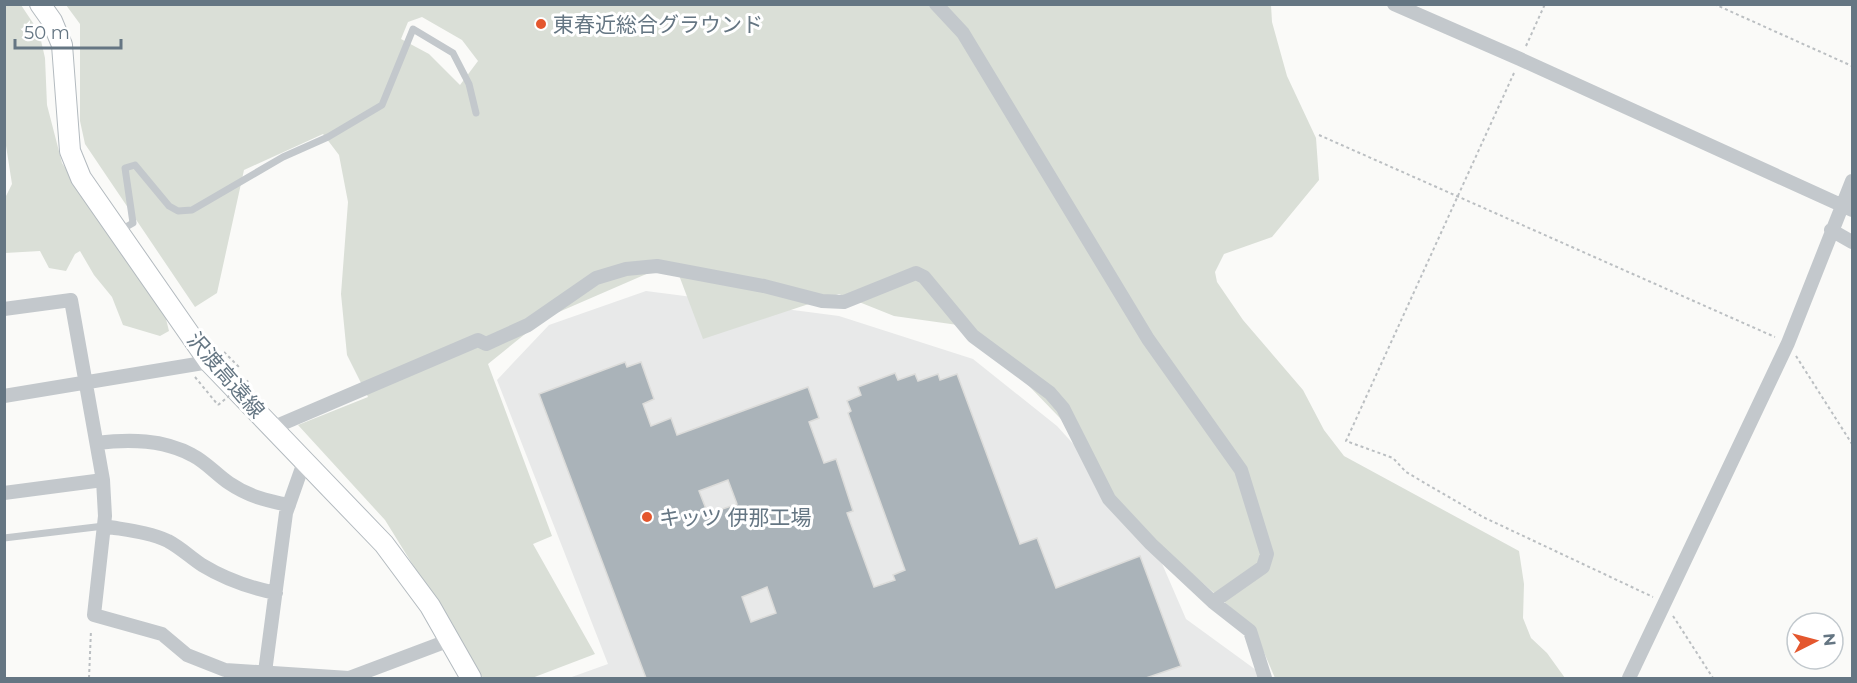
<svg xmlns="http://www.w3.org/2000/svg" width="1857" height="683" font-family="Montserrat,'Noto Sans JP',sans-serif">
<style>
.built{fill:#e8e9e9}
.green{fill:#dadfd7;fill-rule:evenodd}
.building{fill:#aab3b9;stroke:#dcdcda;stroke-width:1.5;fill-rule:evenodd}
.lines{fill:none;stroke-linecap:round;stroke-linejoin:round}
.secondary-casing{stroke:#b3babf;stroke-width:22}
.path{stroke:#bbbfc2;stroke-width:2;stroke-dasharray:3 3;stroke-linecap:butt}
.lane{stroke:#c3c8cc;stroke-width:7}
.street{stroke:#c3c8cc;stroke-width:14}
.secondary{stroke:#fff;stroke-width:20}
.path-bridge{stroke:#bbbfc2;stroke-width:2;stroke-dasharray:3 3;stroke-linecap:butt}
.poi-dot{fill:#e4572e;stroke:#fff;stroke-width:2}
.labels{text-anchor:middle;dominant-baseline:central;stroke-width:6;stroke-linejoin:round;paint-order:stroke}
.poi-label{font-size:21px;fill:#657683;stroke:#fff;text-anchor:start}
.street-label{font-size:21px;fill:#657683;stroke:#fff}
</style>
<rect width="100%" height="100%" fill="#fafaf8"/>
<!-- built -->
<path class="built" d="M646 291 839 316 973 359 1057 426 1144 522 1186 619 1267 678H569L608 664 497 380 549 325Z"/>
<!-- green -->
<path class="green" d="M5 5H21L39 32 45 58 47 105 62 163 165 315 169 331 160 336 123 325 112 297 94 275 80 251 75 254 66 271 49 268 40 251 5 253V198L12 184 4 133Z
M66 5H1271L1272 22 1287 76 1316 138 1319 180 1272 237 1224 254 1215 272 1217 282 1243 320 1303 390 1324 430 1344 456 1519 551 1524 584 1523 618 1531 638 1547 653 1565 678H1275L1253 627 1159 545 1117 500 1086 445 972 327 894 316 839 294 703 339 674 262 545 318 488 364 552 536 533 544 595 654 532 678H483L385 520 298 425 368 397 347 355 341 294 348 202 339 155 323 134 244 170 217 293 195 307 85 144 80 121V24ZM422 17 462 40 478 61 460 85 429 54 401 39 408 22Z"/>
<!-- building -->
<path class="building" d="M625 362 627 367 641 362 654 399 643 404 651 426 671 418 677 435 808 387 819 418 809 422 824 463 836 459 853 511 847 513 874 587 895 580 893 575 905 570 848 413 851 411 847 401 861 395 858 387 895 373 898 380 915 374 918 381 938 374 940 380 957 374 1020 544 1037 538 1056 588 1140 556 1181 666 1146 678H646L539 394ZM728 480 737 504 708 514 699 491ZM767 587 776 613 751 622 742 597Z"/>
<g class="lines">
<defs>
<path id="secondary" d="M40 4 52 21 62 45 70 151 81 178 209 362 384 544 430 606 471 678"/>
</defs>
<!-- secondary casing -->
<use href="#secondary" class="secondary-casing"/>
<!-- path -->
<path class="path" d="M1714 4 1852 66
M1526 46 1545 4
M1514 73 1346 441 1393 458 1406 472 1483 517 1653 597
M1319 135 1775 337
M224 352 240 368
M1796 356 1852 444
M195 377 218 405
M1673 616 1713 678
M89 678 91 630"/>
<!-- lane -->
<path class="lane" d="M119 231 133 223 125 168 135 165 169 206 178 211 192 210 283 157 328 137 382 105 413 29 453 53 469 84 476 113
M4 538 104 526"/>
<!-- street -->
<path class="street" d="M936 4 963 33 1148 339 1241 470 1267 554 1263 567 1213 602
M1394 4 1520 59 1852 210
M1831 230 1852 242
M4 309 71 300 103 480 105 516 94 615 162 634 187 655 225 670 349 678 450 640
M4 396 209 362
M272 428 478 340 486 344 528 325 596 278 626 269 657 266 764 286 822 301 844 302 916 273 924 277 973 336 1050 393 1063 408 1109 499 1151 544 1213 602 1250 631 1265 678
M97 443C129 439 163 439 192 455 206 462 216 474 229 483 248 496 267 501 289 505
M4 493 103 480
M104 526C125 530 149 532 168 541 181 548 190 557 202 565 225 579 251 588 276 593
M265 672 286 513 304 462
M1629 678 1788 343 1852 181"/>
<!-- secondary -->
<use href="#secondary" class="secondary"/>
<!-- path-bridge -->
<path class="path-bridge" d="M218 405 250 379"/>
</g>
<!-- markers -->
<g class="poi-dot">
<circle cx="541" cy="24" r="6"/>
<circle cx="647" cy="517" r="6"/>
</g>
<g class="labels">
<!-- poi labels -->
<g class="poi-label">
<text x="553" y="24">東春近総合グラウンド</text>
<text x="659" y="517">キッツ 伊那工場</text>
</g>
<!-- street labels -->
<g class="street-label">
<text transform="translate(226 375) rotate(49)">沢渡高遠線</text>
</g>
</g>
<!-- border -->
<rect width="1857" height="683" fill="none" stroke="#657683" stroke-width="12"/>
<!-- north arrow -->
<g transform="translate(1815 641) rotate(84)"><circle r="28" fill="#ffffff" stroke="#c1c8cd" stroke-width="1.5"/>
<path d="M0-4.5L10 22L0 15L-10 22Z" fill="#e4572e"/>
<text y="-9" font-size="16" font-weight="bold" text-anchor="middle" fill="#657683">N</text>
</g>
<!-- scale -->
<path d="M15 39v9h106v-9" fill="none" stroke="#657683" stroke-width="3"/>
<text x="24" y="39" font-size="18" fill="#657683" stroke="#ffffff" stroke-width="4.5" paint-order="stroke">50 m</text>
</svg>
